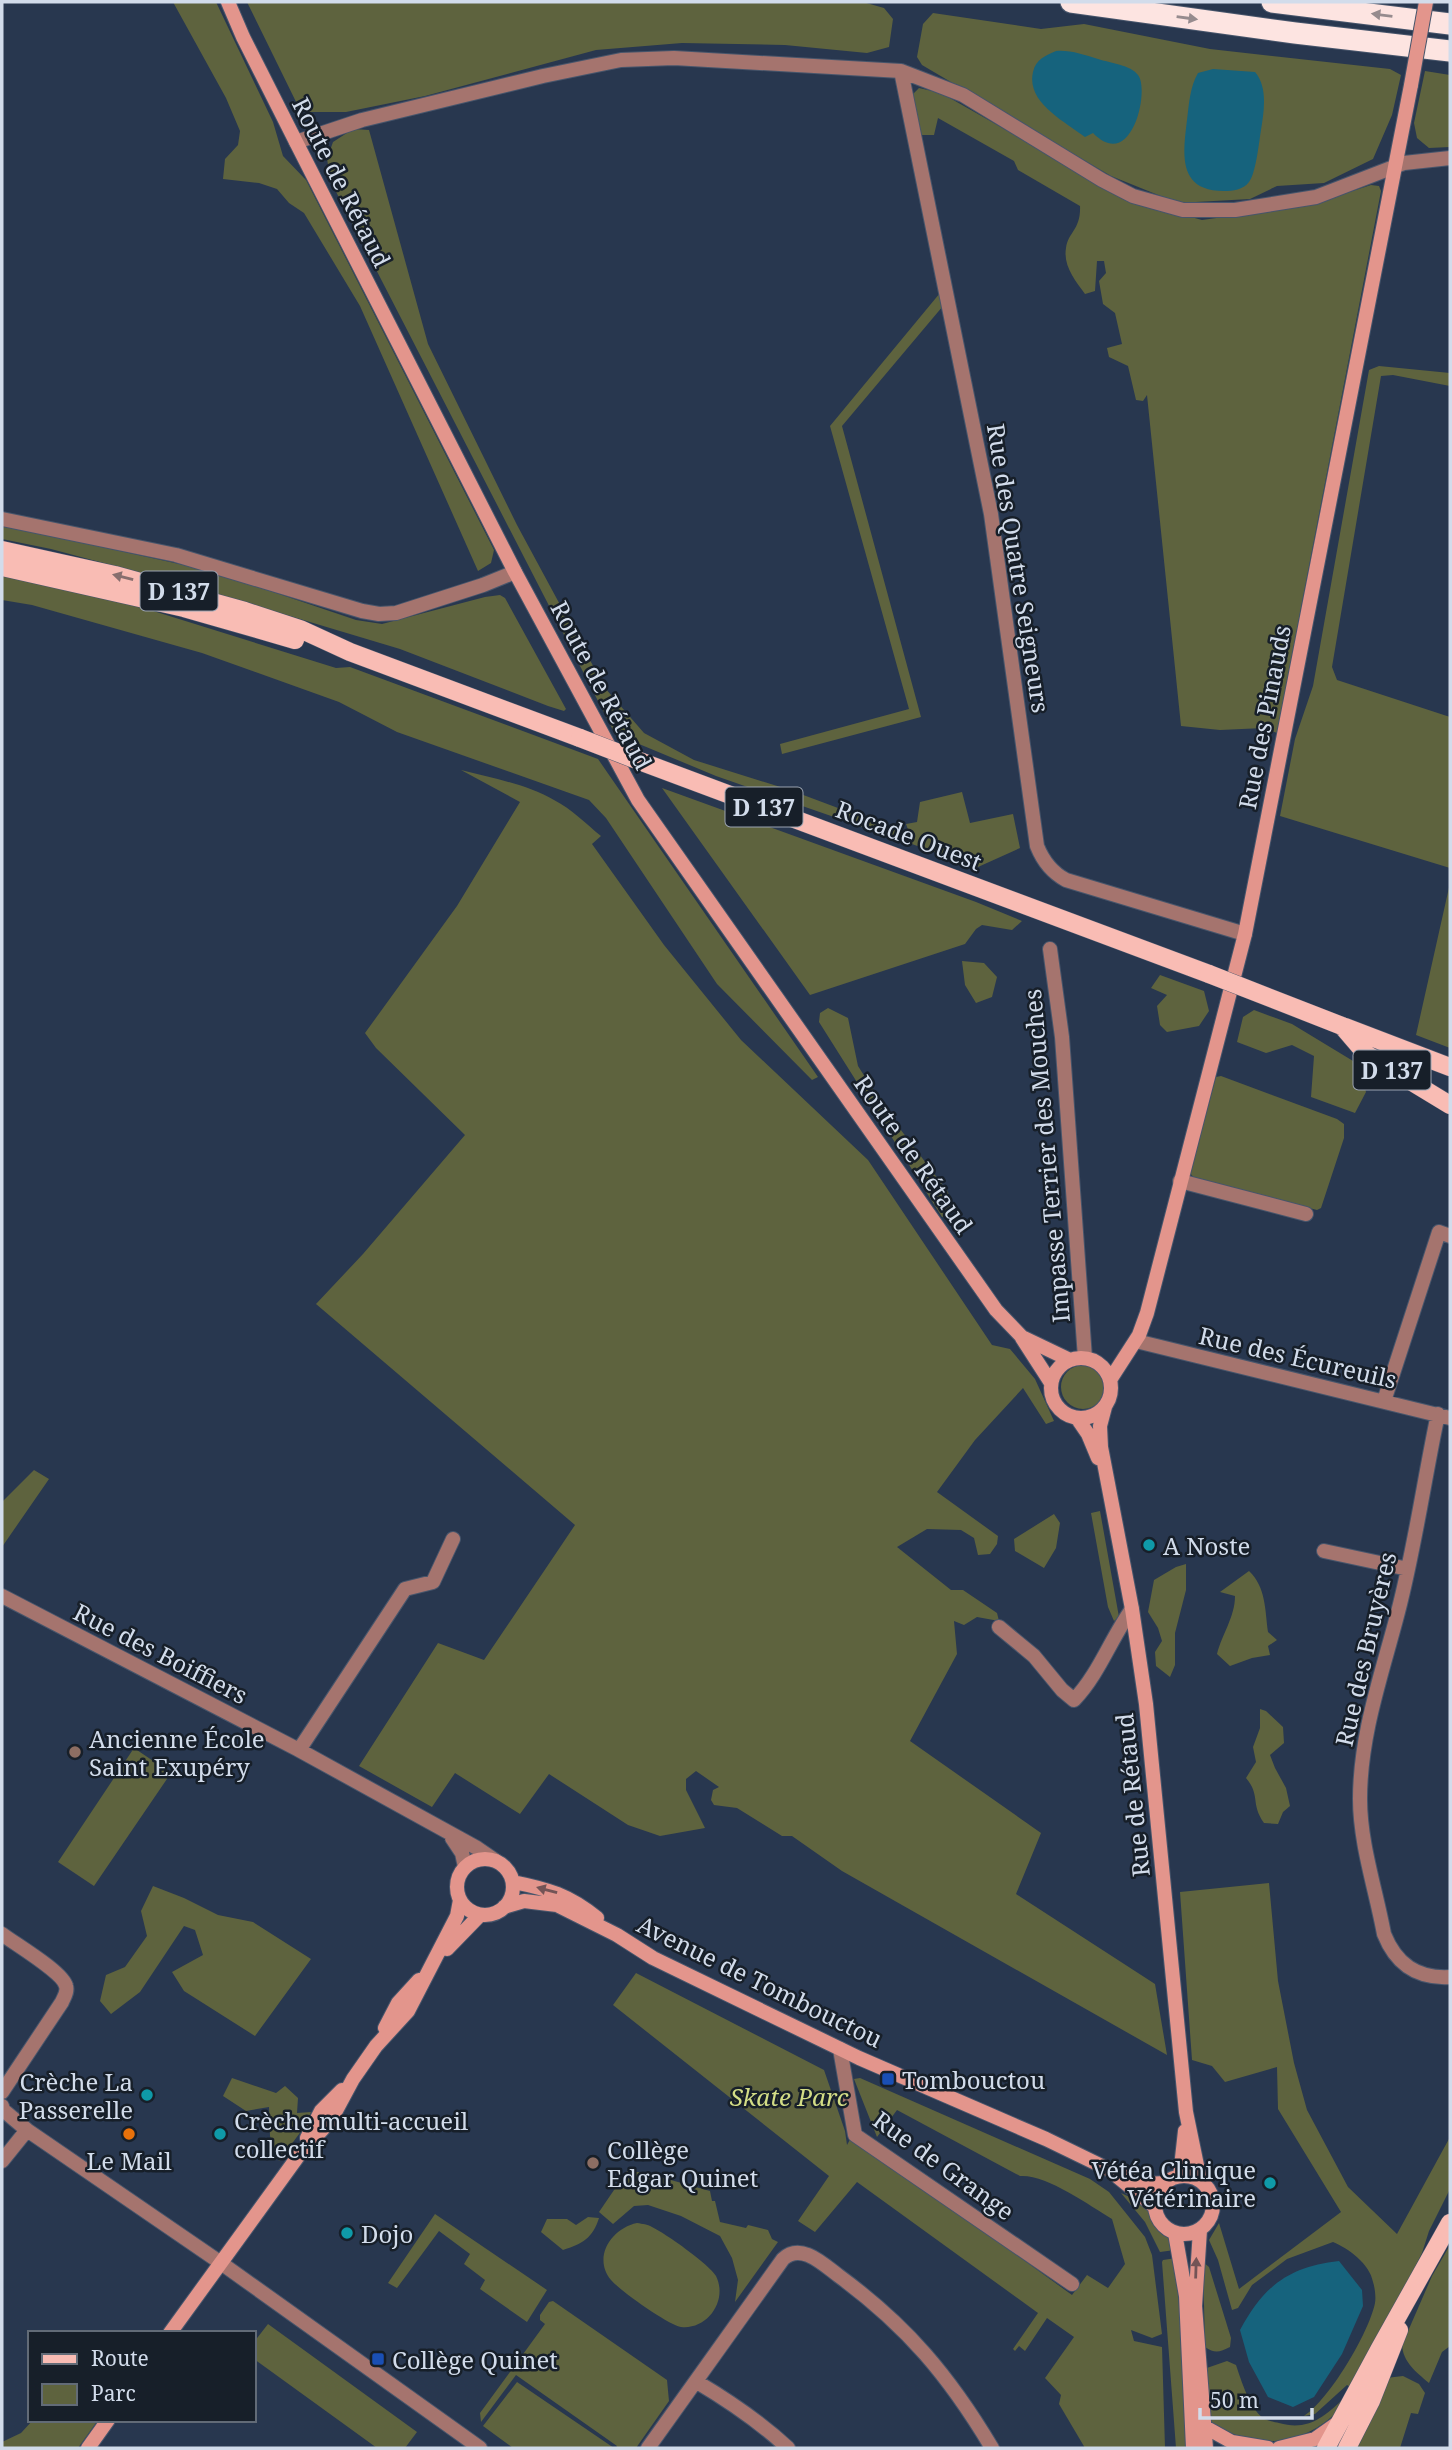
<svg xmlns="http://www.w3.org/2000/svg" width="1452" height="2450" font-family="'Noto Serif',serif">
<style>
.green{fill:#5e633e}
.water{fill:#16637d}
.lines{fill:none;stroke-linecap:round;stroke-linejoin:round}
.street-casing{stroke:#47556b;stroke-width:16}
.secondary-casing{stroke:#47556b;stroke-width:16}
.primary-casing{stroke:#47556b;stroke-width:19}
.highway-casing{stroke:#47556b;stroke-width:23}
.street{stroke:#a5746e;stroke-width:14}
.secondary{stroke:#e3958c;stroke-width:14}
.primary{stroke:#f9bcb4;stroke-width:18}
.highway{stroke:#fde4e1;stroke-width:21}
.secondary-bridge-casing{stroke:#47556b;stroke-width:16;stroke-linecap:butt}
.primary-bridge-casing{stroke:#47556b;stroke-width:19;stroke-linecap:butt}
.secondary-bridge{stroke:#e3958c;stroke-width:14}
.primary-bridge{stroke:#f9bcb4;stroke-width:18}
.oneway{fill:#968b8e}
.oneway2{fill:#886e6e}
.oneway3{fill:#735456}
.culture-dot{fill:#0f9aa8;stroke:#171f29;stroke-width:2.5}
.education-dot{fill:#8d6e63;stroke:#171f29;stroke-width:2.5}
.transit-dot{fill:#1a4fb4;stroke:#171f29;stroke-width:2.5}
.food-dot{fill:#e8710a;stroke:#171f29;stroke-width:2.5}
.labels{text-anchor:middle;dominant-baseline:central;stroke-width:5;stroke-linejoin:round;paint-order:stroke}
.shield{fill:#171f29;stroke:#9aa3b1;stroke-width:2}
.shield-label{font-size:23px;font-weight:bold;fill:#d2dceb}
.street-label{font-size:24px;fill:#d2dceb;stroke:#171f29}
.poi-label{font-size:24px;fill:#d2dceb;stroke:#171f29;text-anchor:start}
.park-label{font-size:24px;font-style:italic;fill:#d3dd86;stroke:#171f29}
</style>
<rect width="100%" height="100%" fill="#28374f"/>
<!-- green -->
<path class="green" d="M173 2H216L273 122 283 156 306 180 494 550 491 563 478 571 360 306 304 213 289 203 277 189 259 183 223 179 225 159 238 145 240 131 226 98Z
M247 2H863L884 8 893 19 889 47 867 53 785 45 682 43 596 50 425 96 346 112H301Z
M933 13 1041 29 1084 24 1210 49 1390 69 1401 75 1392 115 1373 159 1324 183 1277 186 1250 199 1178 203 1111 176 922 65 917 57 923 24Z
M1425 71 1450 75V147L1429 148 1417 138 1414 123Z
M919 88 941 93 1129 200 1202 220 1309 205 1371 185 1379 186 1381 191 1277 733 1264 728 1220 730 1181 726 1147 395 1143 401 1136 400 1128 366 1109 357 1107 348 1122 344 1115 313 1103 304 1099 281 1106 273 1104 261H1097L1095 291 1085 294C1075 280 1063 266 1066 248 1068 232 1081 230 1080 206L1018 170 1014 161 938 118 934 135H921L914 108 913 94Z
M353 129 369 130 428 344 517 525 605 688 644 733 694 760 790 790 910 835 906 824 917 822 920 802 962 792 970 823 1013 814 1020 848 978 867 716 776 615 734 331 182 327 159 333 142Z
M940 293 943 306 842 426 921 717 782 754 780 744 909 709 830 426Z
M1379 366 1450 373V386L1393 375 1381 376 1332 667 1337 680 1450 717V868L1280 816 1295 739 1313 686 1369 370Z
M2 525 211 571 356 620 382 624 485 597 500 595 505 598 566 709 564 711 548 706 400 649 193 587 51 549 2 539Z
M2 576 118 600 336 668 350 667 598 759 818 1077 812 1080 717 984 606 818 589 800 397 732 339 702 202 653 32 605 2 600Z
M461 770C492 778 526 784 554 800 572 809 586 824 601 836L592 844 664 945 741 1040 868 1160 992 1345 1010 1349 1035 1379 1054 1421 1046 1424 1023 1388 975 1440 937 1492 998 1536 997 1544 990 1554 978 1555 974 1538 961 1530 927 1529 897 1547 951 1590H963L997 1613 999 1621 977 1617 964 1625 954 1621 957 1654 910 1741 1041 1833 1016 1894 1155 1984 1167 2055 842 1871 792 1836H782L737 1808 714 1805 711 1800 713 1790 719 1787 696 1771 686 1779V1790L705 1828 660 1836 628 1825 549 1774 520 1814 455 1773 432 1807 359 1766 438 1643 484 1660 575 1525 316 1304 363 1254 465 1135 376 1048 365 1033 457 906 520 802Z
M662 788 976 902 1022 921 1012 930 982 925 976 929 965 944 810 995Z
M1450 883V1048L1416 1035Z
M962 961 984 963 997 977 992 997 976 1003 965 985Z
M1160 975 1204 991 1209 1011 1199 1026 1167 1032 1160 1025 1157 1006 1167 995 1151 988Z
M828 1008 848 1018 858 1066 888 1113 948 1192 952 1213 942 1217 819 1022 820 1013Z
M1254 1010 1292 1024 1358 1064 1366 1092 1355 1113 1311 1097 1314 1056 1292 1045 1266 1053 1237 1042 1243 1017Z
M1221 1076 1337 1119 1344 1124V1138L1321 1208 1317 1210 1194 1178 1190 1173 1216 1077Z
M1061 1387a22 22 0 1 1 44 0a22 22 0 1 1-44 0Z
M34 1470 49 1479 2 1547V1502Z
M1100 1511 1119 1617 1114 1621 1108 1607 1091 1513Z
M1054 1514 1060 1523 1056 1548 1044 1568 1015 1551 1014 1539Z
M1186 1564V1590L1175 1633V1665L1170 1677 1156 1666 1155 1652 1162 1641 1158 1628 1148 1612 1154 1580 1176 1567Z
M1249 1571C1266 1587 1265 1610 1268 1632L1277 1640 1268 1646 1270 1655 1252 1658 1230 1666 1217 1654C1222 1634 1235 1617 1235 1596L1220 1592Z
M1260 1709 1266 1711 1283 1727 1284 1743 1270 1755 1275 1768 1286 1788 1290 1806 1283 1812 1278 1824 1264 1823C1250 1803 1261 1796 1246 1778L1256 1762 1253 1747 1260 1728Z
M134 1748 171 1773 94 1886 58 1862Z
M1269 1883 1278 1981 1294 2063 1307 2110 1348 2187 1397 2234 1450 2137V2189L1429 2231 1422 2253 1354 2389 1347 2385 1315 2414 1304 2416C1329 2400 1369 2333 1375 2303 1376 2298 1375 2288 1373 2282 1370 2264 1348 2248 1333 2242L1287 2259 1252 2285 1238 2308 1232 2310 1218 2260 1209 2240 1219 2223 1239 2289 1341 2212 1278 2109 1277 2067 1225 2082 1212 2066 1192 2060 1180 1892Z
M153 1886 184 1898 218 1915 253 1922 311 1959 255 2036 184 1991 172 1972 203 1955 195 1930 184 1926 140 1992 111 2014 100 2001 106 1975 125 1967 147 1936 141 1911Z
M636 1973 824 2070 845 2131 847 2145 852 2136 1072 2295 1087 2275 1108 2288 1125 2264 1112 2219C1089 2205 1046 2174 1020 2176L897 2110 877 2137 854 2079 860 2078 1090 2179 1109 2192 1145 2237 1152 2255 1162 2334 1152 2338 1131 2330 1134 2341 1162 2347 1165 2448H1085L1059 2404 1061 2395 1045 2378 1074 2337 1047 2318 1025 2351 1019 2346 1015 2351 1013 2349 1038 2313 857 2182 815 2232 798 2221 829 2176 613 2005Z
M232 2078 276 2093 285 2086 298 2098 297 2113 311 2112 305 2126 279 2161 270 2136 269 2107 246 2111 223 2096Z
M627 2171 646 2173 710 2191 712 2201H715L720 2222 746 2228 748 2225 768 2230 772 2239 778 2242 735 2302 738 2280 732 2258 720 2236 681 2216 648 2205 634 2206 613 2224 599 2212Z
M1121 2193C1129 2197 1140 2201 1147 2207 1154 2213 1172 2240 1175 2250L1160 2252 1145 2222Z
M435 2214 547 2290 527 2322 480 2289 485 2280 464 2264 470 2254 439 2231 397 2288 388 2283Z
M588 2217 599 2218C593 2238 582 2244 563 2250L541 2232 547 2219H567L576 2225Z
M637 2223C643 2224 647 2224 652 2227 665 2233 710 2265 716 2276 728 2300 708 2330 681 2327 670 2326 619 2290 611 2280 592 2257 612 2228 637 2223Z
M1450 2245V2346L1442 2352 1429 2383C1416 2372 1403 2362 1402 2345L1432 2276Z
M1176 2258 1188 2448H1176L1162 2262 1163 2260Z
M1203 2262 1209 2267 1231 2338 1230 2347C1220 2352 1215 2354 1205 2347Z
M553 2301 667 2380 669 2401 636 2448H616L617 2446 516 2375 481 2422 480 2413 545 2324 540 2320V2315L549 2302Z
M268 2324 417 2432 405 2448H377L254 2359V2342Z
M1227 2361 1236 2365C1241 2380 1250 2409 1263 2418 1267 2421 1275 2422 1279 2423 1307 2431 1323 2418 1342 2400L1343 2406C1303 2448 1260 2450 1211 2424L1204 2369Z
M1403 2376 1419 2384 1425 2393 1418 2414 1411 2413 1400 2448H1354L1386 2378Z
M517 2382 614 2448H513L483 2426Z
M33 2420H98L78 2448H2V2442L21 2433Z"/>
<!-- water -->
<path class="water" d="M1056 51C1071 50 1084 55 1098 59 1110 63 1131 65 1138 75 1150 89 1132 173 1093 133L1085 137C1064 121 1026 102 1033 72 1036 59 1045 56 1056 51Z
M1213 69 1255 72C1268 87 1264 111 1261 130 1259 142 1256 173 1249 182 1243 190 1233 191 1224 191 1177 191 1183 153 1187 120 1189 103 1190 87 1198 73Z
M1339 2261 1362 2290 1363 2306 1342 2354 1314 2397 1293 2407 1268 2397 1249 2362 1240 2330C1264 2286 1288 2267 1339 2261Z"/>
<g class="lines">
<defs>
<path id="street" d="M901 71 991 514 1037 846C1043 861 1051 872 1066 880L1245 934
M296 142 362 120 543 76 621 60 674 58 901 71 963 95 1102 180 1133 196 1183 210H1235L1316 197 1404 163 1450 158
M2 519 176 555 362 611 379 614 396 613 483 585 515 572
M1050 949 1062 1037 1085 1358
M1180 1181 1306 1214
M1136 1341 1450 1418
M1384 1401 1439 1232 1450 1236
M1438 1414C1424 1480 1415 1547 1398 1612 1382 1674 1360 1734 1360 1799 1360 1844 1376 1890 1384 1934 1396 1964 1417 1979 1450 1977
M1324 1551 1408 1569
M2 1596 299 1750 477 1848 496 1861
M999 1627 1034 1656 1062 1690 1074 1700C1099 1674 1111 1638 1132 1609
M299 1750 405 1589 433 1582 453 1539
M452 1838 462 1853 465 1867
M2 1934C15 1944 63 1972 66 1986 68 1992 64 1997 62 2002L2 2092
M840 2049 855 2135 1072 2284
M2 2106 3 2110 27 2130 221 2263 480 2448
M2 2161 27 2130
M697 2382C729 2401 760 2422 788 2448
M648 2448 783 2259C801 2242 823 2264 839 2276 907 2326 949 2376 992 2448"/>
<path id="secondary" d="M228 2 243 37 296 142 515 572 638 800 996 1310 1022 1337 1070 1360
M1022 1338 1051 1383
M1051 1388a30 30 0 1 1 60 0a30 30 0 1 1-60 0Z
M1110 1380 1139 1335 1147 1313 1245 934 1411 85
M1105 1407 1100 1426 1101 1447 1132 1609 1146 1704 1186 2112 1200 2180
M1077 1418 1088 1434 1098 1458
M457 1887a28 28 0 1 1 56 0a28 28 0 1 1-56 0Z
M513 1882C548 1889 569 1895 597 1918
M504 1907 524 1901 557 1905 617 1935 653 1958 859 2058 1046 2139 1112 2171 1148 2184 1164 2183
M447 1949 480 1915
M385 2028 398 2003 419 1980
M307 2138 321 2111 342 2090
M1155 2205a29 29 0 1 1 58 0a29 29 0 1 1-58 0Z
M1180 2176 1185 2131
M1118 2177 1155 2207
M1200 2230 1195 2306 1206 2448
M1175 2233 1186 2296 1193 2448
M170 2333 299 2155 331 2120 353 2079 376 2046 408 2011 457 1916 460 1900
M1205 2427 1232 2442 1268 2448
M88 2448 108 2420
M1279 2448 1315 2439 1339 2422"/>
<path id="primary" d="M2 550 115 575 245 611 300 629 350 652 580 738
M2 567 184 608 295 640
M642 762 1209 974
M1342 1026 1366 1054 1450 1105
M1345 1027 1450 1067
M1326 2448 1380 2348 1450 2223
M1347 2448 1371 2401 1399 2330"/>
<path id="highway" d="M1071 2 1295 33 1450 51
M1272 2 1450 24"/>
</defs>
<!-- street casing -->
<use href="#street" class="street-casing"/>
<!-- secondary casing -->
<use href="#secondary" class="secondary-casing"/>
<!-- primary casing -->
<use href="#primary" class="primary-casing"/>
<!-- highway casing -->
<use href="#highway" class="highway-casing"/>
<!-- street -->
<use href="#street" class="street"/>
<!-- secondary -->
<use href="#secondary" class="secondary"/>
<!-- primary -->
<use href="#primary" class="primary"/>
<!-- highway -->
<use href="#highway" class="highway"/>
<defs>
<path id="secondary-bridge" d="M1411 85 1426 2"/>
<path id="primary-bridge" d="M580 738 642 762
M1209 974 1342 1026"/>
</defs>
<!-- secondary-bridge casing -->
<use href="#secondary-bridge" class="secondary-bridge-casing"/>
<!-- primary-bridge casing -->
<use href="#primary-bridge" class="primary-bridge-casing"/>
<!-- secondary-bridge -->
<use href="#secondary-bridge" class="secondary-bridge"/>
<!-- primary-bridge -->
<use href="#primary-bridge" class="primary-bridge"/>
</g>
<!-- one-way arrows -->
<defs><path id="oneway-solid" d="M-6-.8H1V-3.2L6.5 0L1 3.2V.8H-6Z" transform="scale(1.75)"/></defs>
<g class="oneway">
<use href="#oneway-solid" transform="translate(1382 15) rotate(-173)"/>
<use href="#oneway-solid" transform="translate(1187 18) rotate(8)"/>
</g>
<use class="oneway2" href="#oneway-solid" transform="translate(123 577) rotate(-166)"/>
<g class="oneway3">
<use href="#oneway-solid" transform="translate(547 1890) rotate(-165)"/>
<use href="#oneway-solid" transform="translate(1196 2268) rotate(-88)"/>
</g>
<!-- markers -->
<g class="culture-dot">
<circle cx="1149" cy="1545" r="7"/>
<circle cx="147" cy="2095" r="7"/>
<circle cx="220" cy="2134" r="7"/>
<circle cx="1270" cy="2183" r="7"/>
<circle cx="347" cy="2233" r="7"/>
</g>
<g class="education-dot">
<circle cx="75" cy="1752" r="7"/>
<circle cx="593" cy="2163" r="7"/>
</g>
<g class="transit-dot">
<rect x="881" y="2072" width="14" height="14" rx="3.5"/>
<rect x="371" y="2352" width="14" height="14" rx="3.5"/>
</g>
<circle class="food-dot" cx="129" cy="2134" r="7"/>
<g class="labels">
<!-- shield labels -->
<g class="shield">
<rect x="140.5" y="571.5" width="77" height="39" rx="5"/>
<rect x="725.5" y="787.5" width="77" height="39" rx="5"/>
<rect x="1353.5" y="1050.5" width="77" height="39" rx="5"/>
</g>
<g class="shield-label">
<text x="179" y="591">D 137</text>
<text x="764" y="807">D 137</text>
<text x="1392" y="1070">D 137</text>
</g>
<!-- street labels -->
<g class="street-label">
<text transform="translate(342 182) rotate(63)">Route de Rétaud</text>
<text transform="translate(1019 568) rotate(81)">Rue des Quatre Seigneurs</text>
<text transform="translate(602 685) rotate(62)">Route de Rétaud</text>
<text transform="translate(1264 717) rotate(-79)">Rue des Pinauds</text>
<text transform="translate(909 835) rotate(21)">Rocade Ouest</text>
<text transform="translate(914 1154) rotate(55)">Route de Rétaud</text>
<text transform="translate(1046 1156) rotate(-95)">Impasse Terrier des Mouches</text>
<text transform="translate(1298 1357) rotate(13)">Rue des Écureuils</text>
<text transform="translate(1365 1649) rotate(-77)">Rue des Bruyères</text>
<text transform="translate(161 1653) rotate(27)">Rue des Boiffiers</text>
<text transform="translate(1132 1795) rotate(-96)">Rue de Rétaud</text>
<text transform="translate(760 1981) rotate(26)">Avenue de Tombouctou</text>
<text transform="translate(944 2165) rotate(36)">Rue de Grange</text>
</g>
<!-- poi labels -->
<g class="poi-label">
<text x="1163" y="1545">A Noste</text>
<text x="89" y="1738">Ancienne École<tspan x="89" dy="28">Saint Exupéry</tspan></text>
<text x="902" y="2079">Tombouctou</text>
<text x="133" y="2081" text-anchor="end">Crèche La<tspan x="133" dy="28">Passerelle</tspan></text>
<text x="234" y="2120">Crèche multi-accueil<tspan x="234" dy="28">collectif</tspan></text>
<text x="607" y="2149">Collège<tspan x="607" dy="28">Edgar Quinet</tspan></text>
<text x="129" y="2160" text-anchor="middle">Le Mail</text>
<text x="1256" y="2169" text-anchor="end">Vétéa Clinique<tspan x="1256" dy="28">Vétérinaire</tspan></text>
<text x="361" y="2233">Dojo</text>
<text x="392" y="2359">Collège Quinet</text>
</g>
<!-- park labels -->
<g class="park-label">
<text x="789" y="2096">Skate Parc</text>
</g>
</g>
<!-- border -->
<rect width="1452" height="2450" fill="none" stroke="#d2dceb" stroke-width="7"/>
<!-- legend -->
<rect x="28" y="2331" width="228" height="91" fill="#171f29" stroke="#626b77" stroke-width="2"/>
<rect x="42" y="2354" width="35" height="10" fill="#f9bcb4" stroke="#626b77" stroke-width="2"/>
<text x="91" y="2366" font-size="21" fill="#d2dceb">Route</text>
<rect x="42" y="2384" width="35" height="21" fill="#5e633e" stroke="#626b77" stroke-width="2"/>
<text x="91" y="2401" font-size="21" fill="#d2dceb">Parc</text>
<!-- scale -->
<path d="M1200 2408v10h112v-10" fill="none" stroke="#d2dceb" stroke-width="3.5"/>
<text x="1210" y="2408" font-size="21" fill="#d2dceb" stroke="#171f29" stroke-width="5" paint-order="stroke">50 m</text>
</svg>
